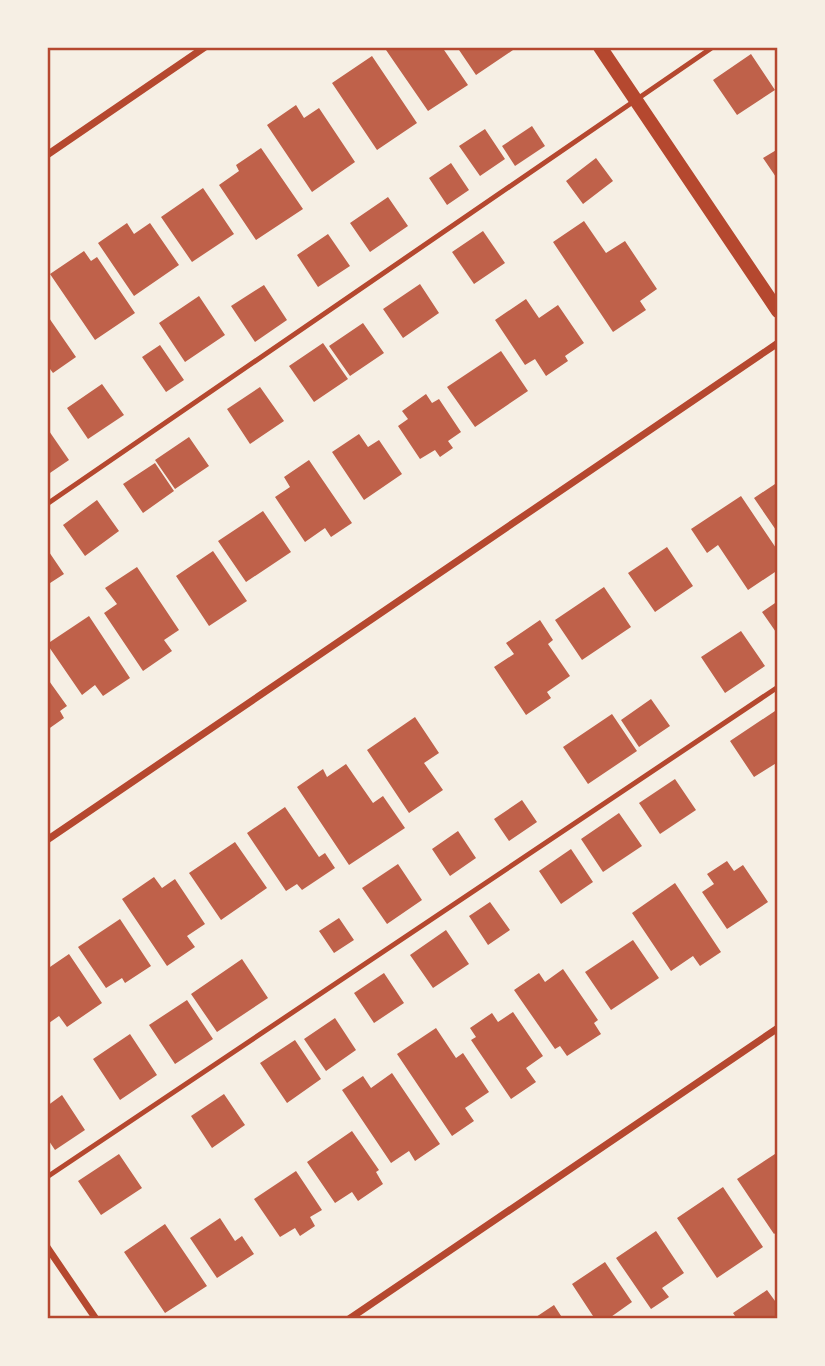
<svg xmlns="http://www.w3.org/2000/svg" width="825" height="1366" font-family="Lato,sans-serif">
<style>
.building{fill:#bf614a}
.lines{fill:none;stroke-linecap:round;stroke-linejoin:round}
.service{stroke:#b5482f;stroke-width:5}
.minor{stroke:#b5482f;stroke-width:7}
.secondary{stroke:#b5482f;stroke-width:14}
.neatline{fill:none;stroke:#b5482f;stroke-width:2.5}
</style>
<rect width="100%" height="100%" fill="#f6efe4"/>
<!-- building -->
<path class="building" d="M390 47H442L468 85 428 111 386 50Z
M457 47H511L513 50 476 75Z
M751 54 775 90 737 115 713 80Z
M372 56 417 123 377 150 332 83Z
M296 105 304 118 319 108 355 162 312 192 267 125Z
M532 126 545 146 515 166 502 146Z
M485 129 505 159 480 176 459 146Z
M261 148 303 209 256 240 219 185 239 171 236 165Z
M778 149V180L763 158Z
M596 158 613 181 583 204 566 181Z
M451 163 469 190 447 205 429 178Z
M203 188 234 234 192 262 161 217Z
M388 197 408 226 370 252 350 223Z
M584 221 606 253 625 241 657 289 640 301 646 310 613 332 553 242Z
M127 223 134 234 150 223 179 265 134 296 98 243Z
M483 231 505 263 474 284 452 252Z
M328 234 350 266 318 287 297 255Z
M84 251 91 261 97 257 135 313 95 340 50 274Z
M420 284 439 313 403 338 383 309Z
M264 285 287 320 255 342 231 306Z
M199 296 225 335 185 362 159 323Z
M526 299 539 318 558 305 584 343 565 356 568 361 546 376 535 359 525 365 495 320Z
M47 315 76 357 53 373 47 365Z
M363 323 384 353 350 376 329 346Z
M323 343 348 379 314 402 289 366Z
M160 345 184 380 166 392 142 357Z
M501 351 528 391 475 427 447 387Z
M102 384 124 415 88 439 67 408Z
M260 387 284 421 250 444 227 409Z
M426 394 432 403 439 399 461 432 448 441 453 448 440 457 435 450 420 459 398 426 408 419 402 411Z
M47 428 69 460 47 475Z
M359 434 368 447 379 440 402 474 364 500 332 452Z
M189 437 209 466 175 489 155 460Z
M309 460 352 523 331 537 325 528 305 542 275 497 290 487 284 477Z
M155 463 174 491 143 513 123 484Z
M778 482V533L754 498Z
M741 496 778 551V570L748 590 718 545 707 553 691 529Z
M97 500 119 531 85 556 63 525Z
M263 511 291 552 246 582 218 541Z
M667 547 693 586 655 612 628 573Z
M47 549 64 574 47 585Z
M213 551 247 601 209 626 176 576Z
M137 567 179 630 164 640 172 651 143 671 104 613 117 604 105 588Z
M604 587 631 627 582 660 555 620Z
M778 601V635L762 612Z
M89 616 130 678 103 696 95 685 82 695 47 644Z
M540 620 553 640 548 644 570 676 547 692 551 698 526 715 494 667 514 654 506 643Z
M741 631 765 666 725 693 701 657Z
M47 678 67 706 60 711 64 718 47 730Z
M651 699 670 726 639 747 621 720Z
M778 709V762L754 777 730 741Z
M612 714 637 751 588 784 563 747Z
M415 717 439 753 424 763 443 790 409 813 367 750Z
M346 764 373 803 383 796 405 828 349 865 297 787 323 769 327 777Z
M675 779 696 810 660 834 639 803Z
M522 800 537 822 509 841 494 819Z
M285 807 319 857 325 853 335 868 302 890 297 884 286 891 247 833Z
M619 813 642 846 603 872 581 839Z
M458 831 476 858 450 876 432 849Z
M235 842 267 888 221 920 189 873Z
M571 849 593 882 561 904 539 871Z
M727 861 734 871 743 865 768 902 727 929 702 892 714 884 707 874Z
M398 864 422 900 387 924 362 888Z
M154 877 162 888 175 879 205 924 187 936 195 947 167 966 122 899Z
M675 883 721 952 700 966 693 956 671 971 632 913Z
M490 902 510 930 488 945 469 916Z
M339 918 354 940 334 953 319 931Z
M120 919 151 966 125 983 122 978 106 988 78 947Z
M446 930 469 964 433 988 410 955Z
M633 940 659 978 611 1010 585 972Z
M69 954 102 1003 67 1027 59 1016 49 1023 47 1019V969Z
M242 959 268 998 217 1032 191 994Z
M563 969 598 1020 594 1023 601 1034 567 1056 560 1046 555 1049 514 990 539 973 545 982Z
M384 973 404 1003 374 1023 354 993Z
M187 1000 213 1039 175 1064 149 1025Z
M513 1012 543 1056 526 1068 536 1082 511 1099 471 1040 476 1037 470 1028 492 1013 498 1022Z
M335 1018 356 1050 326 1071 304 1039Z
M436 1028 456 1058 463 1053 489 1092 465 1108 474 1121 452 1136 397 1054Z
M130 1034 157 1075 120 1100 93 1059Z
M295 1040 321 1079 287 1103 260 1063Z
M392 1073 440 1144 415 1161 409 1151 391 1163 342 1090 363 1076 371 1088Z
M224 1094 245 1125 212 1148 191 1116Z
M62 1095 85 1130 55 1150 47 1138V1106Z
M352 1131 379 1170 376 1172 383 1184 358 1201 352 1192 335 1203 307 1162Z
M778 1152V1231L774 1234 737 1179Z
M119 1154 142 1188 101 1215 78 1181Z
M296 1171 322 1210 310 1217 315 1226 300 1236 295 1228 280 1237 254 1199Z
M723 1187 763 1247 717 1278 677 1218Z
M220 1218 235 1241 242 1236 254 1254 217 1278 190 1238Z
M165 1224 207 1286 165 1313 124 1252Z
M656 1231 684 1273 662 1288 669 1297 651 1309 616 1258Z
M605 1262 632 1302 608 1319H595L572 1284Z
M767 1290 778 1305V1319H737L733 1313Z
M554 1305 563 1319H533Z"/>
<g class="lines">
<!-- service -->
<path class="service" d="M47 504 713 47
M47 1177 778 687"/>
<!-- minor -->
<path class="minor" d="M47 155 205 47
M47 840 778 343
M47 1247 96 1319
M349 1319 778 1028"/>
<!-- secondary -->
<path class="secondary" d="M600 47 778 311"/>
</g>
<!-- border -->
<rect width="825" height="1366" fill="none" stroke="#f6efe4" stroke-width="98"/>
<rect x="49" y="49" width="727" height="1268" class="neatline"/>
</svg>
